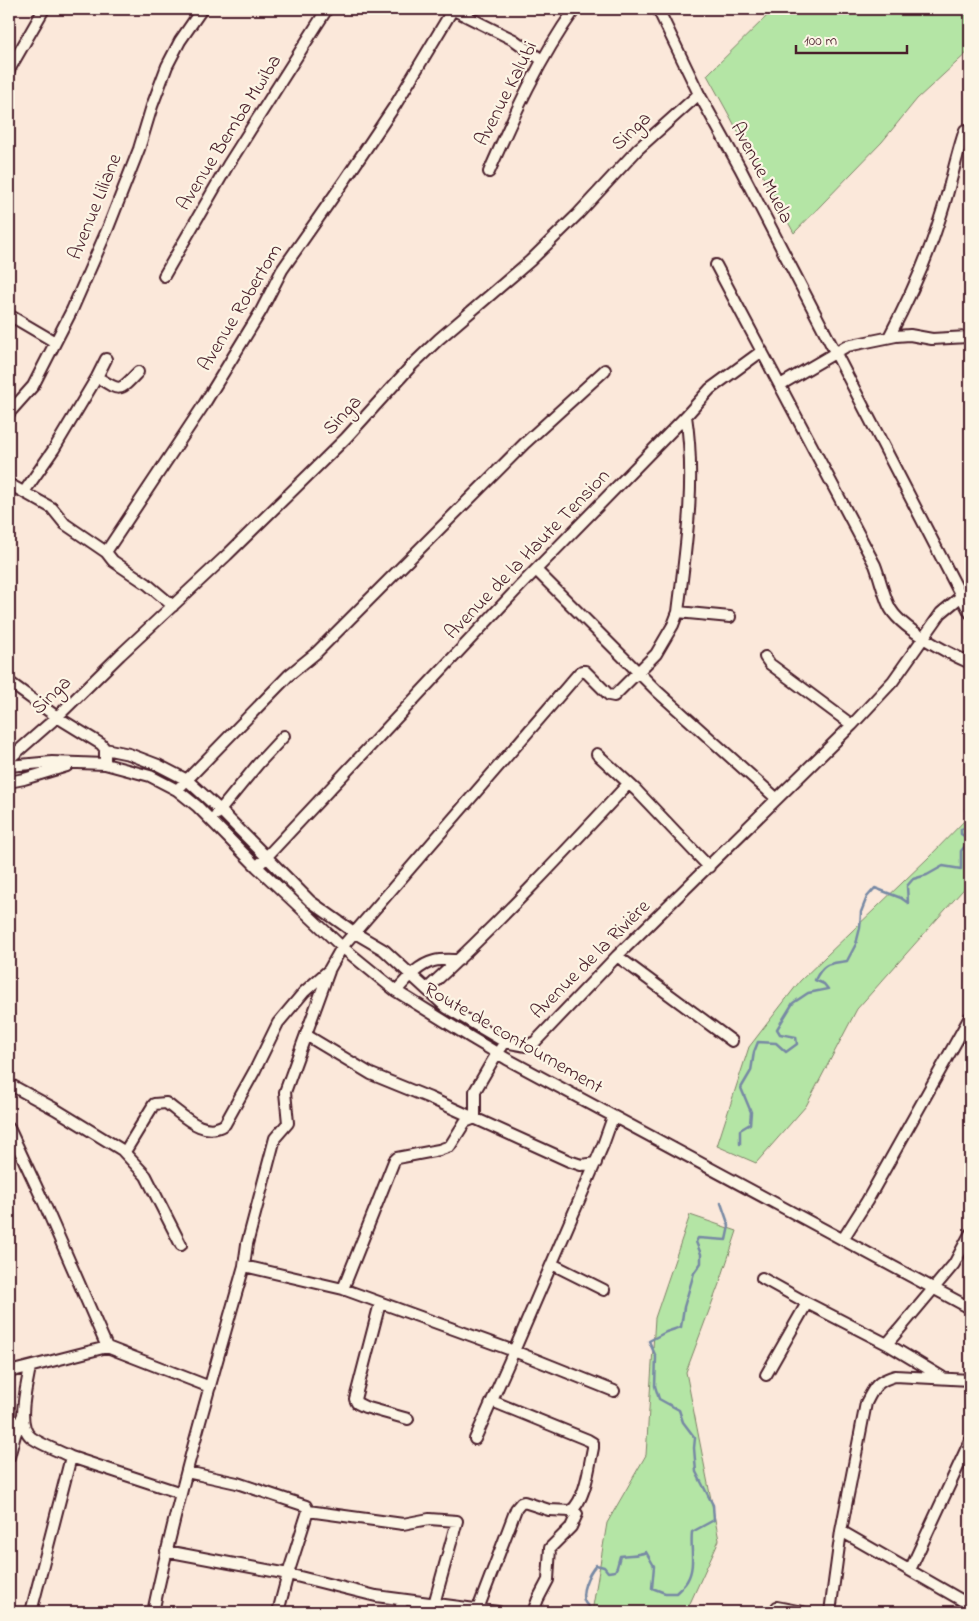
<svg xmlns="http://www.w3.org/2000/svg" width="979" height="1621" font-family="'Indie Flower',sans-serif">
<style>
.green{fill:#b4e5a5;stroke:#7f8268}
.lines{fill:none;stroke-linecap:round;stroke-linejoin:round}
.stream{stroke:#7789a4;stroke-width:2.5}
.minor-casing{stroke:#4a1f2b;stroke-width:14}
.minor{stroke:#fcf5e5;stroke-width:10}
.labels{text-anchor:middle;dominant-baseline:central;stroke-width:4.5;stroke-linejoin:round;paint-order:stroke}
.street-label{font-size:20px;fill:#4a1f2b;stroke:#fcf5e5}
</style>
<rect width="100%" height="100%" fill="#fbe8da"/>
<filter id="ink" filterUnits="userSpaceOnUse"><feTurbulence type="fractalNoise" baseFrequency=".02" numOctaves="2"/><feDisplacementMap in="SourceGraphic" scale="10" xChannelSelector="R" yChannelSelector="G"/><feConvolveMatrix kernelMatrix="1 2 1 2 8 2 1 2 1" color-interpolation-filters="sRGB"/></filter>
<g filter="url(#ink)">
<!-- green -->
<path class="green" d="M774 9H970V50L917 99 882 142 794 233 707 75Z
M970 815V882L857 1009 806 1106 756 1163 717 1146 749 1047 800 981 928 858Z
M690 1215 737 1231 722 1276 686 1372 719 1540 686 1612H592L607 1523 646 1455 655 1318Z"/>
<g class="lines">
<!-- stream -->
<path class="stream" d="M970 799 965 810 970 813
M970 827 961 829V834L970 840
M740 1144V1130L750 1124 751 1112 741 1088 751 1071 754 1052 758 1042 776 1043 786 1052 797 1044 796 1037 780 1034 777 1029 793 1003 808 993 828 989 824 984 815 980C824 962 829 964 847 961L856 944 860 928 861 912 867 897 875 888 901 898 908 903 907 886 913 879 927 875 943 866 961 869V851L970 840
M595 1612C593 1609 588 1607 586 1604 578 1594 589 1573 596 1565L604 1567 608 1572 615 1571 617 1567 620 1556C630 1554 637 1556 646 1552L654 1566 652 1588 665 1593H676C680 1589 685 1585 687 1581 696 1566 690 1548 692 1532L714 1520 713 1505 696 1472 694 1448 695 1438 683 1422 679 1410 659 1399 655 1386 656 1357 649 1341 666 1332 681 1327 684 1307 694 1273 701 1263V1254L696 1242 698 1238 726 1240 729 1226 721 1203"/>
<defs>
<path id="minor" d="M452 9 514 40 542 60
M658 9 699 94 740 168 970 613
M9 70 44 9
M489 172C514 115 539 59 575 9
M716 265 875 565C880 578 883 593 889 606 899 628 948 653 970 663
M164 276 228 165 327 9
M9 315 55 342
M889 337C909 299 927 260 940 218 950 189 955 159 965 130
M97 377C121 392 119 392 138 372
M780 385 847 346 896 336 910 335 932 339 968 337
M9 413 33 386 72 310 108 228 139 149 152 106 167 66 180 41 202 9
M9 484 52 508 65 524 106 552
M24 492 54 449 97 377 106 359
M536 570 658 692 776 798
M173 606 147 584 113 561 106 552 203 406 261 311 282 270 345 180 396 104 453 9
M678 612 730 617
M765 657 770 664 852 725
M9 682 57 717 101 744 105 749V764
M105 749 129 754 158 765 187 780 220 810 310 901 355 933 384 950 447 1008 505 1042
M597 754 636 790 709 867
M9 759 57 717 120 655 227 555 346 438 412 365 439 339 530 261 578 214 638 149 699 94
M9 766 52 762 105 764 150 776 177 790 197 806 257 867 342 947 396 991 470 1037 507 1059 970 1308
M9 782 24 779 67 766
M177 790 289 675 316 653 525 443 605 370
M217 814 258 764 284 736
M257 867 520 586 686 416 710 389 762 351
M617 956 732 1041
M427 989C498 924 563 854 628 784
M396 991C407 979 418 965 434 961 442 959 451 960 459 960
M306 1035 371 1074 430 1098 569 1161 581 1165 596 1163
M9 1084 55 1109 122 1150H126L154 1104 166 1103C183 1115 204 1139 225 1124L255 1070 278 1023 304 992 329 970 342 947 579 673 582 671H585L609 695 614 696 656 654 673 625 678 612C686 547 696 481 686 416
M9 1128 44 1203 107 1347
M122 1150 146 1176 181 1245
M843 1239 867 1201 970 1017
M552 1264 604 1290
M244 1266 343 1289 394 1161 397 1158 439 1150 450 1146 465 1122 475 1118V1091L493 1060 505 1042 526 1046 535 1042 617 956 852 725 893 681 941 613 970 589
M762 1278 807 1303 887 1344 942 1377
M343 1289 514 1351 603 1145 613 1117
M380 1303 355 1399 357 1403 365 1407 408 1419
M887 1344 954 1264 970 1234
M107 1347 210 1387
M30 1367C27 1386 15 1426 32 1438 44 1446 59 1451 71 1457L31 1612
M9 1372 107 1347
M766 1375 807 1303
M475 1439 514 1351 614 1391
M9 1457 15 1435 22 1417
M71 1457 181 1493
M187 1472 237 1483 306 1506 308 1511 288 1574 278 1612
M308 1511 403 1524 429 1519 457 1521 434 1604
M841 1531 970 1605
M166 1551 288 1574 376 1596 498 1612
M910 1570 970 1441
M777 1607 803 1612
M478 1609 516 1509 521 1503 524 1502 549 1510 571 1511C586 1499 589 1466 593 1448V1443L588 1440 492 1401
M153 1612C178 1495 211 1381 244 1266L247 1244 275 1138 288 1123 285 1092 329 971
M400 1612 402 1600
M533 1612 538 1599 548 1580 550 1548 571 1527 577 1514
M830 1612 841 1531 866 1403C874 1387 877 1381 895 1376L970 1380"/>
</defs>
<!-- minor casing -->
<use href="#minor" class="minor-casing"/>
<!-- minor -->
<use href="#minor" class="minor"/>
</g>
</g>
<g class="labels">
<!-- street labels -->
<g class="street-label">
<text transform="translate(507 94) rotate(-63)">Avenue Kalubi</text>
<text transform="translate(632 132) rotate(-44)">Singa</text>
<text transform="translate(230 133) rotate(-58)">Avenue Bemba Mwiba</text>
<text transform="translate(761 173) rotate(62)">Avenue Muela</text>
<text transform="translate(96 207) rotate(-68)">Avenue Liliane</text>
<text transform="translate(241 308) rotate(-59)">Avenue Robertom</text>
<text transform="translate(343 416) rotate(-47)">Singa</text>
<text transform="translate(528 555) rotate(-46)">Avenue de la Haute Tension</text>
<text transform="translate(52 696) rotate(-44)">Singa</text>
<text transform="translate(591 960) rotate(-45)">Avenue de la Rivière</text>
<text transform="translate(513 1039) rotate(30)">Route de contournement</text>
</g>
</g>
<!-- margin -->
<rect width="979" height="1621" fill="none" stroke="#fcf5e5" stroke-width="30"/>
<rect x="15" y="15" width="949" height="1591" fill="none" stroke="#4a1f2b" stroke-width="2" filter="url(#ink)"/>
<!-- scale -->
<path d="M796 45v8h111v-8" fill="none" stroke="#4a1f2b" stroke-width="2.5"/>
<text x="804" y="45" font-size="15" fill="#4a1f2b" stroke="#fcf5e5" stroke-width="4" paint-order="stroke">100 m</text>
</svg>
